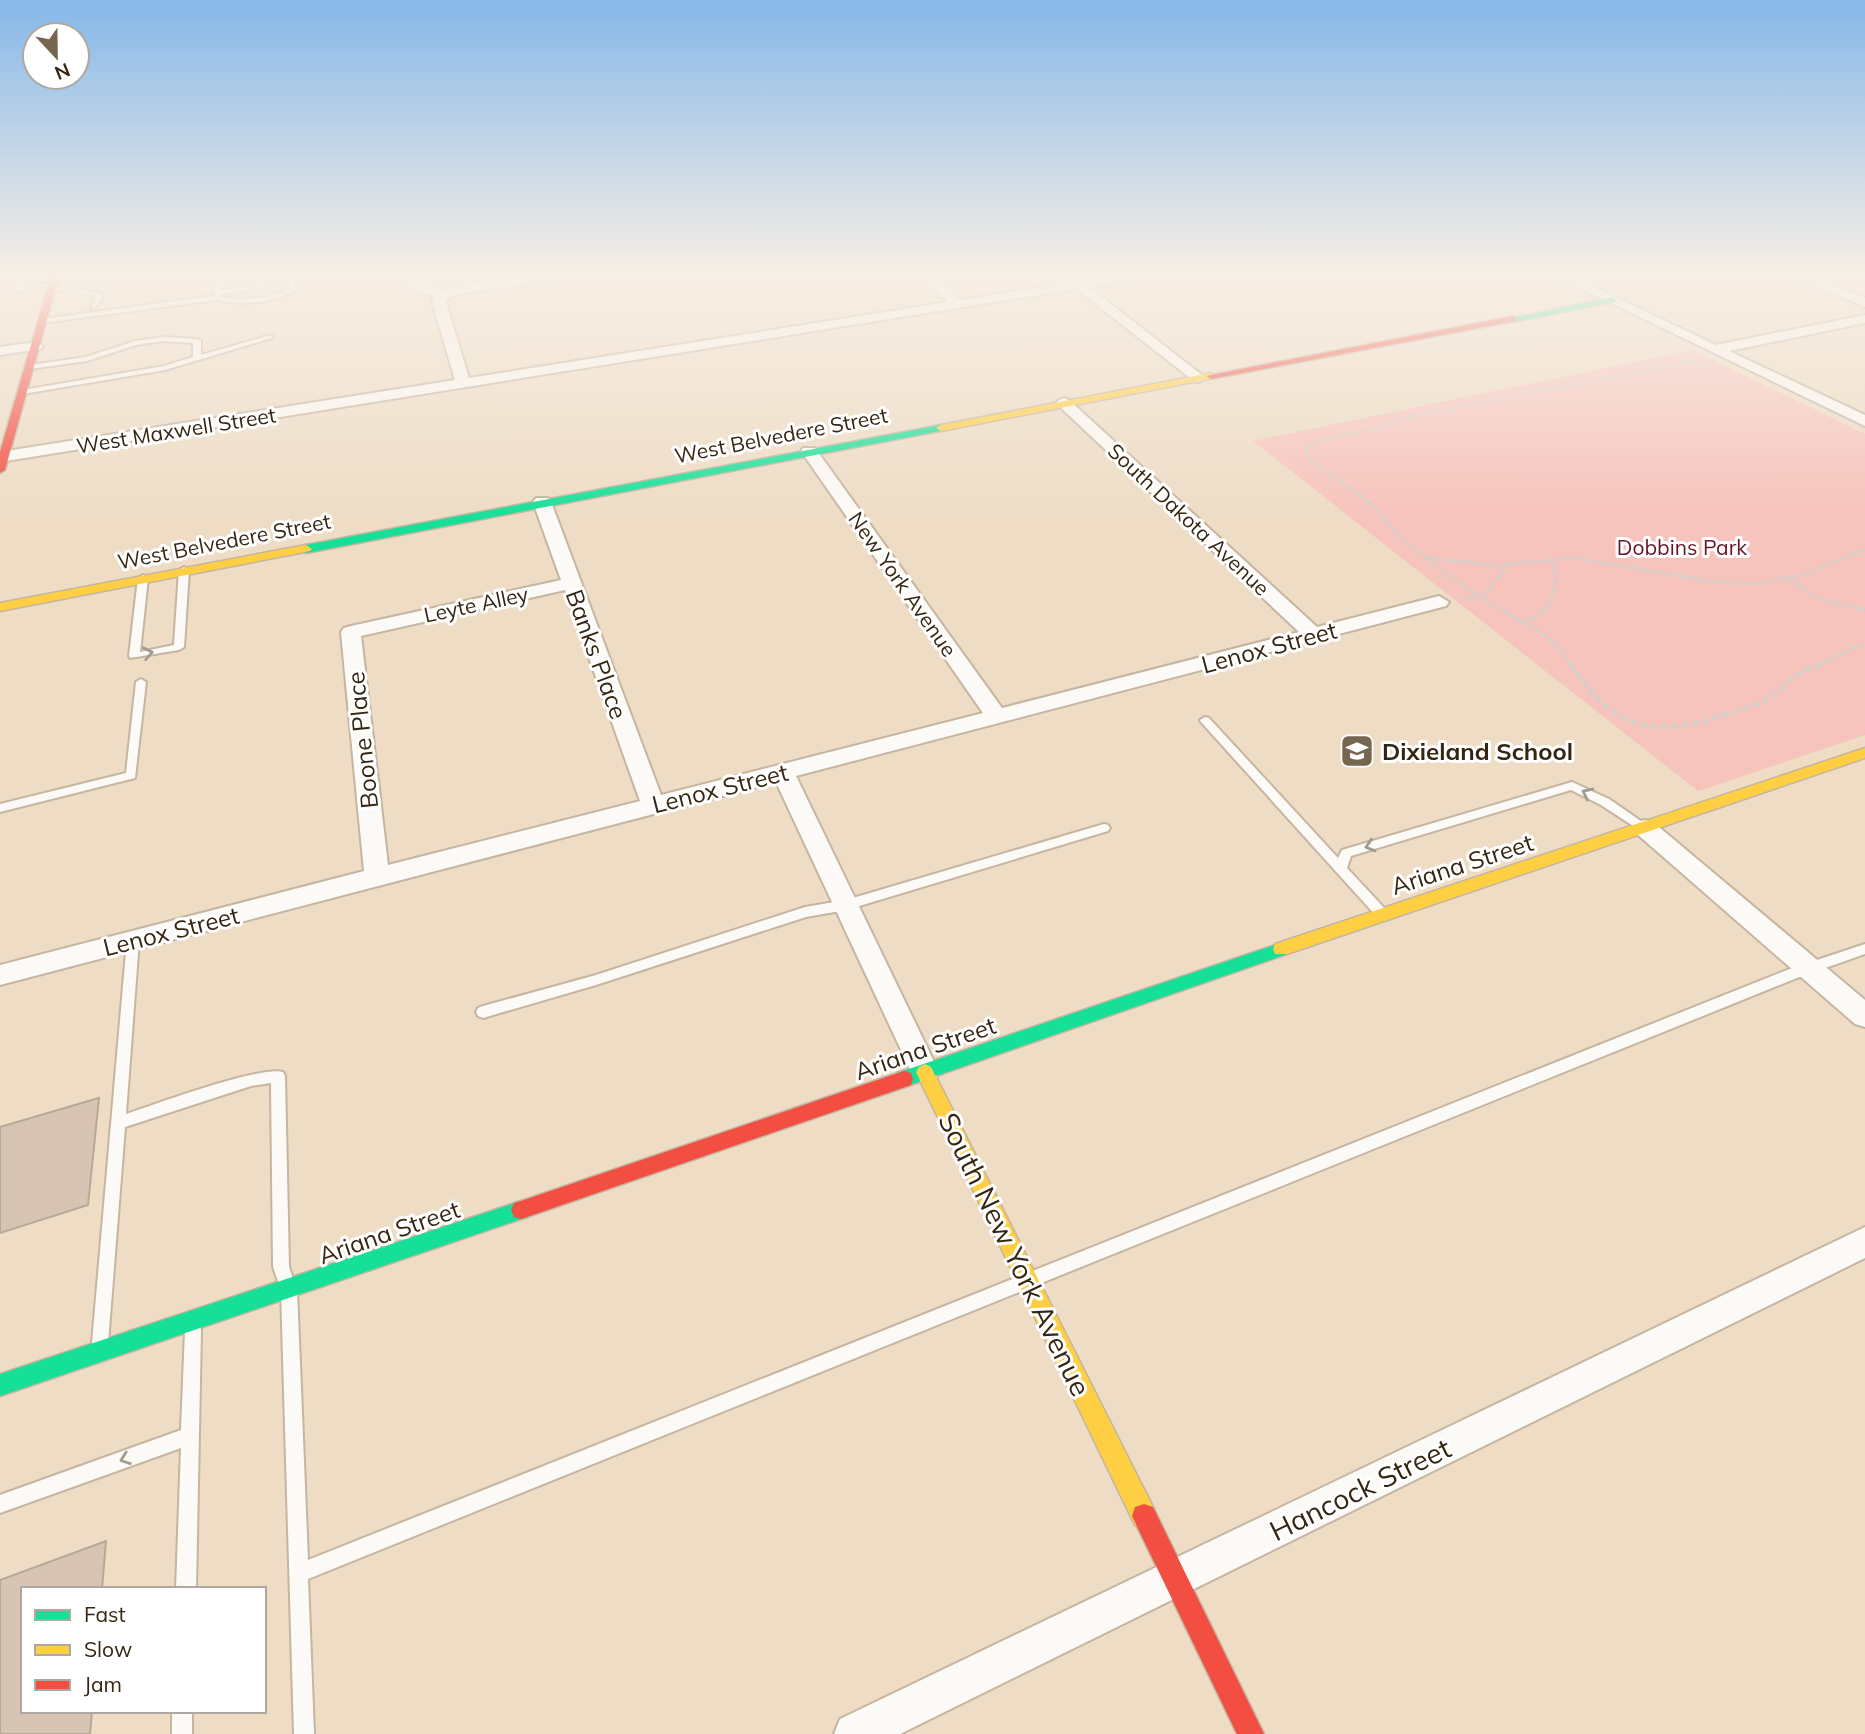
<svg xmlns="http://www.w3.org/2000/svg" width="1865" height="1734" font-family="Mulish,sans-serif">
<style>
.green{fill:#f7c3bd}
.building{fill:#d7c4b3;stroke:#baa897;stroke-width:2}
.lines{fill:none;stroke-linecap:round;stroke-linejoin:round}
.lane-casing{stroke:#c5b5a1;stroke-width:4}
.street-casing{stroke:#c5b5a1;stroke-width:4}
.fast-casing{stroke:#c5b5a1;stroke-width:3}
.slow-casing{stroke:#c5b5a1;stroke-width:3}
.jam-casing{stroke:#c5b5a1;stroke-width:3}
.path-far2{stroke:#d5cfc8;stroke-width:2.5;stroke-dasharray:4.5 2;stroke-linecap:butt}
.path-far1{stroke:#d5cfc8;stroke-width:3.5;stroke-dasharray:5 2.5;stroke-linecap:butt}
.path{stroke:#d5cfc8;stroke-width:4.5;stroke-dasharray:7 3.5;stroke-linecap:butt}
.lane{fill:#fcfaf6;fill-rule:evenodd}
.street{fill:#fcfaf6;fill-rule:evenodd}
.fast{fill:#16e098;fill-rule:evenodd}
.slow{fill:#ffcf43;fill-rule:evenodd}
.jam{fill:#f24e42;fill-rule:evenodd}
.oneway{stroke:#a39b8f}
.labels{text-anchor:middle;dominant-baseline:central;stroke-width:6;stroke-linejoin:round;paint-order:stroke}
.far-street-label{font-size:21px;fill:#362611;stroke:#fff}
.far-park-label{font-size:21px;fill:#671528;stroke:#fff}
.street-label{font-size:24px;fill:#362611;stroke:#fff}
.poi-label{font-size:24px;font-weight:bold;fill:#362611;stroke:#fff;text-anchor:start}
.near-street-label{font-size:28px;fill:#362611;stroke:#fff}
</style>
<rect width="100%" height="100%" fill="#eedcc5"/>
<!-- green -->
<path class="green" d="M1693 350 1865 434V735L1698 791 1253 441Z"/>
<!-- building -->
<path class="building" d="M99 1098 88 1205 0 1233V1127Z
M106 1541 102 1589H23V1711H92L90 1734H0V1580Z"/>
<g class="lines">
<defs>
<path id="lane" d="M19 276H25L22 287 52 283 55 285 18 291 15 289Z
M142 276H157L51 292 48 290Z
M236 276H247L221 282V290L288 281V276H294L296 289C276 303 241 306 217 300L42 323 39 321 42 319 214 296 216 280ZM289 284 290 288C270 299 242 301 220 297L221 294Z
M81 290 101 293 103 298 95 308H91L96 296 79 293 78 292Z
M270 335 273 337 272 338 165 370 23 394 19 392 23 390 164 366 193 357V343L164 341 136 345 87 361 30 369 26 367 30 365 86 357 135 341 164 337 197 339 201 341V355Z
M184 567 189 570 184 647 179 650 130 658 129 656 138 578 143 575 148 578 140 652 174 645 179 570Z
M141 679 146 682 135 778 0 812V804L126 773 136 682Z
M1205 717 1209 718 1338 858 1342 850 1572 782 1609 799 1651 828 1649 831H1641L1601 805 1571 790 1351 856 1347 868 1388 912 1389 915 1388 918H1378L1201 722 1200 720Z
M1104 824 1108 825 1110 828 1108 831 846 910 806 917 596 985 483 1018 478 1016 476 1012 478 1008 483 1006 596 975 805 907 846 900Z
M133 935 138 937 139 940 126 1114C153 1105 262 1065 283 1072L285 1076 289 1267 297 1290 308 1560 1787 970 1865 944V954L1797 978 308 1579 314 1734H294L281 1290 273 1267 271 1083 251 1086 125 1127 108 1343 106 1349 100 1351 94 1349 92 1343 127 940 128 937Z
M193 1322 199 1324 201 1330 196 1589H176L181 1448 0 1513V1495L181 1430 185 1330 187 1324Z
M172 1711H192V1734H172Z"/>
<path id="street" d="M404 276H416L423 283 443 291 463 285 532 276H564L558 280 464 293 448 298 446 302 469 378 948 302 921 276H934L961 300 1114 276H1142L1136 280 1089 287 1206 378 1199 382 1194 381 1076 289 0 462V452L455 380 432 302 435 297 413 289Z
M1555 276H1571L1716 345 1865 315V323L1729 351 1865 415V426Z
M1793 276H1809L1865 298V307Z
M36 342 43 346 41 349 0 355V347Z
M1064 398 1069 400 1317 627 1439 596 1449 602 1446 606 796 776 939 1072 935 1080 925 1084 915 1080 776 782 0 985V965L364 871 341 632 344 628 351 626 561 580 533 502 536 498H548L551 502 661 795 983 713 801 451 803 448H815L1002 708 1299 632 1059 406 1056 403 1059 400ZM565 590 640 801 388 865 361 636Z
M1645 820 1653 822 1865 1000V1027L1855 1024 1637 834 1633 828 1637 822Z
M1865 1227V1258L900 1734H834L840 1719Z"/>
<path id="fast" d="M1612 297 1616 300 1615 302 1513 322 1509 319Z
M941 425 945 426V430L306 553 300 549 306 545Z
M1281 943 1287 944 1289 949 1287 954 904 1087 897 1085 895 1079 897 1073Z
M521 1201 528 1203 531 1210 528 1217 521 1219 0 1396V1374Z"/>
<path id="slow" d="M1211 373 1216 376 1214 378 941 431 936 428 941 425Z
M306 545 312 549 310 551 0 611V603Z
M1865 748V758L1287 954H1275L1273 949 1275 944Z
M925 1064 931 1067 1153 1507 1156 1516 1153 1525 1144 1528 1135 1525 916 1072 919 1067Z"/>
<path id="jam" d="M51 276H59L5 470 0 473V452Z
M1513 316 1517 319 1516 321 1211 379 1206 376Z
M904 1071 911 1073 913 1079 911 1085 521 1219 514 1217 511 1210 514 1203 521 1201Z
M1144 1504 1153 1507 1264 1734H1237L1132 1516 1135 1507Z"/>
</defs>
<!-- lane casing -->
<use href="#lane" class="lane-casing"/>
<!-- street casing -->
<use href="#street" class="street-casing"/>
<!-- fast casing -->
<use href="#fast" class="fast-casing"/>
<!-- slow casing -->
<use href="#slow" class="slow-casing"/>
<!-- jam casing -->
<use href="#jam" class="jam-casing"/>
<!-- path-far2 -->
<path class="path-far2" d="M1307 448 1324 439 1383 427 1417 415 1696 361"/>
<!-- path-far1 -->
<path class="path-far1" d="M1308 446 1306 451 1311 461 1371 503 1401 538 1424 557 1476 595 1542 633 1557 646 1571 665
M1428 558 1493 565 1576 558 1703 580 1754 584 1802 575 1865 549
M1789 579 1817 598 1865 610
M1461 598H1481L1509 564
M1524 622C1530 619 1540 616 1544 611 1556 596 1560 575 1550 558
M1818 665 1865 643"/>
<!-- path -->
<path class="path" d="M1570 664C1612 722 1639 739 1711 719 1734 712 1756 706 1776 693 1783 688 1789 680 1797 675 1804 671 1813 667 1821 664"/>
<!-- lane -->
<use href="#lane" class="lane"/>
<!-- street -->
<use href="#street" class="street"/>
<!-- fast -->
<use href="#fast" class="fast"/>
<!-- slow -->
<use href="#slow" class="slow"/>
<!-- jam -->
<use href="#jam" class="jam"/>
</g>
<!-- one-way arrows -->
<defs><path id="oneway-chevron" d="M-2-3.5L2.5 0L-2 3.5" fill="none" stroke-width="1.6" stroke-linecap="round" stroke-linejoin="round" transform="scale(1.75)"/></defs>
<g class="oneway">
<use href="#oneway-chevron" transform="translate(148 653) rotate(-11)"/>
<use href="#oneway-chevron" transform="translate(1587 793) rotate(-154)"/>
<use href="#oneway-chevron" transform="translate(1370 846) rotate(163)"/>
<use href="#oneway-chevron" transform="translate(125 1459) rotate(160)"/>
</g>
<!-- sky -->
<linearGradient id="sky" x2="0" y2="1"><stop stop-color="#86b8e9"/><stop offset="0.53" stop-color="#f7efe5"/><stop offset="1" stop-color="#f7efe5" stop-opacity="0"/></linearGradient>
<rect width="1865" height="518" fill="url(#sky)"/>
<!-- icons -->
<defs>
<symbol id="school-square" viewBox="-11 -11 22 22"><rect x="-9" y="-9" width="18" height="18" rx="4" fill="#766650" stroke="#fff"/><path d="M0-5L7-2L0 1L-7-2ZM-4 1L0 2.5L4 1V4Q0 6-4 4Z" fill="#fff"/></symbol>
</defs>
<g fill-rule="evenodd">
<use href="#school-square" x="1338" y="732" width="38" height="38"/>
</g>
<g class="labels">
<!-- far-street labels -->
<g class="far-street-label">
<text transform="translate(176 430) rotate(-9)">West Maxwell Street</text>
<text transform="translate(781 435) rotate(-11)">West Belvedere Street</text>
<text transform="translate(1189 519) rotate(43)">South Dakota Avenue</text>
<text transform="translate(224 541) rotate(-11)">West Belvedere Street</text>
<text transform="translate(903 584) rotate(55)">New York Avenue</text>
<text transform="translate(476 604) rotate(-12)">Leyte Alley</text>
</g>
<!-- far-park labels -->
<g class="far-park-label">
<text x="1682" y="547">Dobbins Park</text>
</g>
<!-- street labels -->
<g class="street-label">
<text transform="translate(1269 647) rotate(-15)">Lenox Street</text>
<text transform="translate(597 654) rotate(70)">Banks Place</text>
<text transform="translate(362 740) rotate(-96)">Boone Place</text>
<text transform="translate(720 788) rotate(-14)">Lenox Street</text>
<text transform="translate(1462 864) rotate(-18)">Ariana Street</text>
<text transform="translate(171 931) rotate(-14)">Lenox Street</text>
<text transform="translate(925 1048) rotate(-19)">Ariana Street</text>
<text transform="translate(389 1232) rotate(-19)">Ariana Street</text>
</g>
<!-- poi labels -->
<g class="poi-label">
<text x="1382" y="751">Dixieland School</text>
</g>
<!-- near-street labels -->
<g class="near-street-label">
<text transform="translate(1015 1254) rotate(64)">South New York Avenue</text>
<text transform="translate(1360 1489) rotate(-26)">Hancock Street</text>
</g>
</g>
<!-- legend -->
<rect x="21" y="1587" width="245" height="126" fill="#ffffff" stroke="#afa8a0" stroke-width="2"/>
<rect x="35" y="1610" width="35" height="10" fill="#16e098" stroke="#afa8a0" stroke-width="2"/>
<text x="84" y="1622" font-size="21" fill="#362611">Fast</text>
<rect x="35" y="1645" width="35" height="10" fill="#ffcf43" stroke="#afa8a0" stroke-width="2"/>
<text x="84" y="1657" font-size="21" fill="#362611">Slow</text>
<rect x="35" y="1680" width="35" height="10" fill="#f24e42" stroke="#afa8a0" stroke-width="2"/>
<text x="84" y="1692" font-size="21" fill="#362611">Jam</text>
<!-- north arrow -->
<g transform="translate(56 56) rotate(158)"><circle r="33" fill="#ffffff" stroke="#afa8a0" stroke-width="2"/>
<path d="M0-5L12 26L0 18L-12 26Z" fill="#766650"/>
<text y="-10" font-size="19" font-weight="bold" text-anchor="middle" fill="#362611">N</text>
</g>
</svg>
